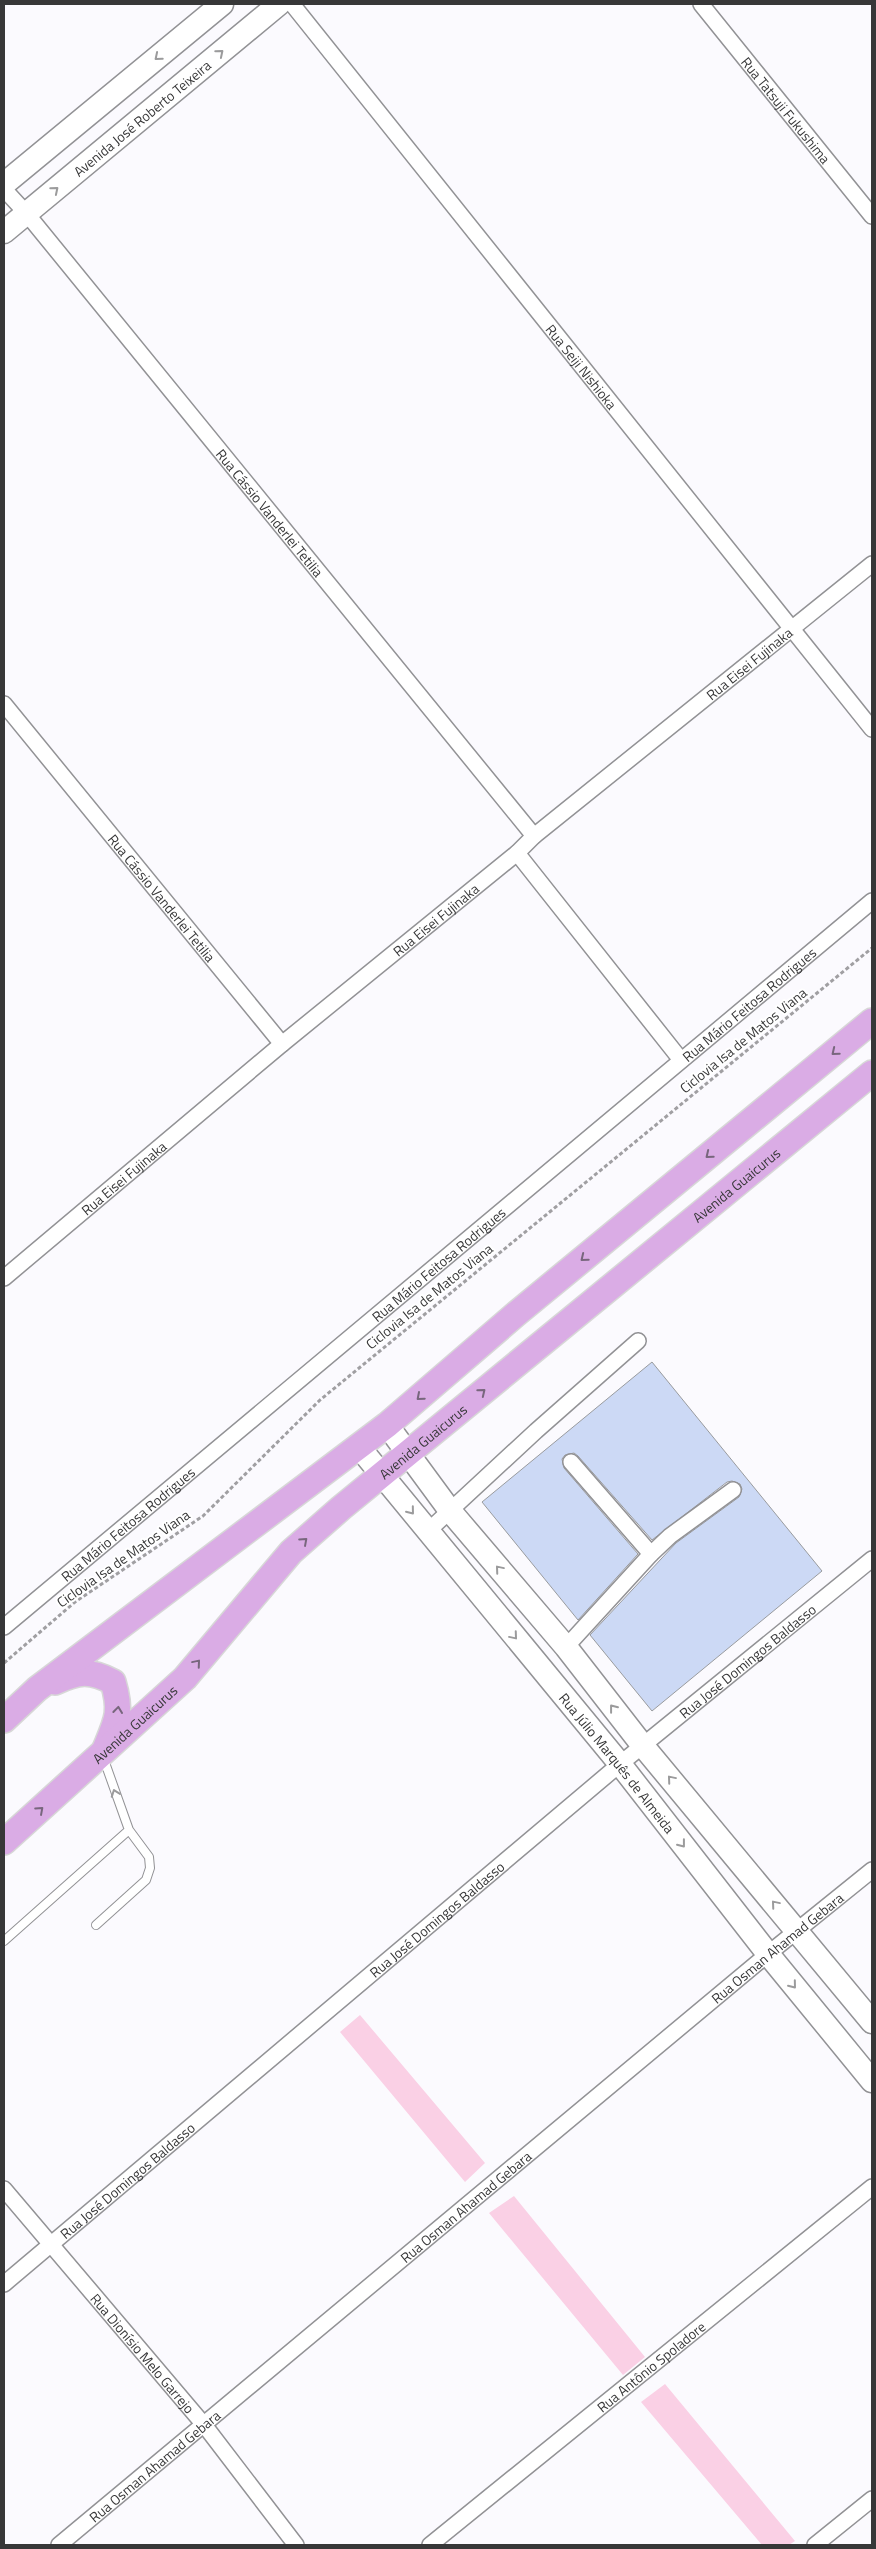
<svg xmlns="http://www.w3.org/2000/svg" width="876" height="2549" font-family="'Titillium Web',sans-serif">
<style>
.green{fill:#fad0e5}
.building{fill:#ccd9f5;stroke:#999b9e}
.lines{fill:none;stroke-linecap:round;stroke-linejoin:round}
.lane-casing{stroke:#929295;stroke-width:10}
.street-casing{stroke:#929295;stroke-width:18}
.secondary-casing{stroke:#929295;stroke-width:25}
.primary-casing{stroke:#d7d7d7;stroke-width:28}
.path{stroke:#a09fa2;stroke-width:3;stroke-dasharray:4 2.5;stroke-linecap:butt}
.lane{stroke:#fff;stroke-width:8}
.street{stroke:#fff;stroke-width:15}
.secondary{stroke:#fff;stroke-width:22}
.primary{stroke:#daace5;stroke-width:25}
.oneway{stroke:#9b9b9c}
.oneway2{stroke:#78667d}
.labels{text-anchor:middle;dominant-baseline:central;stroke-width:4;stroke-linejoin:round;paint-order:stroke}
.street-label{font-size:14px;fill:#373738;stroke:#fff}
</style>
<rect width="100%" height="100%" fill="#fbfafe"/>
<!-- green -->
<path class="green" d="M360 2015 485 2163 465 2182 340 2032Z
M514 2196 645 2357 623 2375 489 2213Z
M665 2384 795 2541 789 2545H762L641 2402Z"/>
<!-- building -->
<path class="building" d="M652 1362 822 1571 652 1711 590 1635 676 1543 739 1497 742 1489 740 1484 732 1481 727 1482 652 1540 578 1456 574 1453 565 1455 562 1459 564 1468 638 1554 578 1620 482 1502Z"/>
<g class="lines">
<defs>
<path id="lane" d="M96 1925 146 1880 150 1868 149 1857 129 1830 103 1757
M4 1941 129 1830"/>
<g id="street">
<path id="s1" d="M292 4 872 729"/>
<path id="s2" d="M701 4 872 216"/>
<path id="s3" d="M4 189 27 214 534 836"/>
<path id="s4" d="M4 704 282 1044"/>
<path d="M517 853 681 1060"/>
<path id="s5" d="M4 1278 282 1044 517 853 534 836 872 564"/>
<path d="M571 1462 651 1554"/>
<path d="M428 1531 536 1431 638 1341"/>
<path id="s6" d="M4 1627 872 901"/>
<path d="M566 1647 651 1554 670 1536 733 1490"/>
<path id="s7" d="M4 2189 205 2426 296 2545"/>
<path id="s8" d="M4 2284 620 1764 872 1559"/>
<path id="s9" d="M59 2545 768 1954 872 1870"/>
<path id="s10" d="M430 2545 872 2187"/>
<path d="M815 2545 872 2499"/>
</g>
<g id="secondary">
<path d="M4 184 222 4"/>
<path id="s11" d="M4 232 279 4"/>
<path d="M387 1425 451 1512 566 1647 643 1746 872 2022"/>
<path id="s12" d="M359 1447 620 1764 768 1954 872 2081"/>
</g>
<g id="primary">
<path d="M55 1682C79 1671 90 1670 113 1682 122 1712 117 1720 105 1749"/>
<path d="M4 1720 37 1689 387 1425 516 1314 872 1021"/>
<path id="s13" d="M4 1842 185 1678 291 1552 341 1508 872 1073"/>
</g>
</defs>
<!-- lane casing -->
<use href="#lane" class="lane-casing"/>
<!-- street casing -->
<use href="#street" class="street-casing"/>
<!-- secondary casing -->
<use href="#secondary" class="secondary-casing"/>
<!-- primary casing -->
<use href="#primary" class="primary-casing"/>
<!-- path -->
<path class="path" d="M4 1663 75 1602 203 1516 320 1400 872 948"/>
<!-- lane -->
<use href="#lane" class="lane"/>
<!-- street -->
<use href="#street" class="street"/>
<!-- secondary -->
<use href="#secondary" class="secondary"/>
<!-- primary -->
<use href="#primary" class="primary"/>
</g>
<!-- one-way arrows -->
<defs><path id="oneway-chevron" d="M-2-3.5L2.5 0L-2 3.5" fill="none" stroke-width="1.6" stroke-linecap="round" stroke-linejoin="round" transform="scale(1.25)"/></defs>
<g class="oneway">
<use href="#oneway-chevron" transform="translate(220 53) rotate(-40)"/>
<use href="#oneway-chevron" transform="translate(158 57) rotate(140)"/>
<use href="#oneway-chevron" transform="translate(55 190) rotate(-40)"/>
<use href="#oneway-chevron" transform="translate(411 1511) rotate(51)"/>
<use href="#oneway-chevron" transform="translate(499 1569) rotate(-130)"/>
<use href="#oneway-chevron" transform="translate(514 1636) rotate(50)"/>
<use href="#oneway-chevron" transform="translate(613 1708) rotate(-128)"/>
<use href="#oneway-chevron" transform="translate(671 1779) rotate(-130)"/>
<use href="#oneway-chevron" transform="translate(115 1793) rotate(-110)"/>
<use href="#oneway-chevron" transform="translate(682 1844) rotate(52)"/>
<use href="#oneway-chevron" transform="translate(775 1904) rotate(-130)"/>
<use href="#oneway-chevron" transform="translate(793 1985) rotate(51)"/>
</g>
<g class="oneway2">
<use href="#oneway-chevron" transform="translate(835 1052) rotate(141)"/>
<use href="#oneway-chevron" transform="translate(709 1155) rotate(141)"/>
<use href="#oneway-chevron" transform="translate(584 1258) rotate(141)"/>
<use href="#oneway-chevron" transform="translate(482 1392) rotate(-39)"/>
<use href="#oneway-chevron" transform="translate(420 1397) rotate(139)"/>
<use href="#oneway-chevron" transform="translate(304 1541) rotate(-42)"/>
<use href="#oneway-chevron" transform="translate(197 1663) rotate(-50)"/>
<use href="#oneway-chevron" transform="translate(118 1710) rotate(-83)"/>
<use href="#oneway-chevron" transform="translate(40 1810) rotate(-42)"/>
</g>
<g class="labels">
<!-- street labels -->
<g class="street-label">
<text stroke="none"><textPath href="#s2" startOffset="136">Rua Tatsuji Fukushima</textPath></text>
<text stroke="none"><textPath href="#s11" startOffset="179">Avenida José Roberto Teixeira</textPath></text>
<text stroke="none"><textPath href="#s1" startOffset="464">Rua Seiji Nishioka</textPath></text>
<text stroke="none"><textPath href="#s3" startOffset="419">Rua Cássio Vanderlei Tetilia</textPath></text>
<text stroke="none"><textPath href="#s5" startOffset="966">Rua Eisei Fujinaka</textPath></text>
<text stroke="none"><textPath href="#s4" startOffset="250">Rua Cássio Vanderlei Tetilia</textPath></text>
<text stroke="none"><textPath href="#s5" startOffset="561">Rua Eisei Fujinaka</textPath></text>
<text stroke="none"><textPath href="#s6" startOffset="971">Rua Mário Feitosa Rodrigues</textPath></text>
<text transform="translate(743 1040) rotate(-39)">Ciclovia Isa de Matos Viana</text>
<text stroke="none"><textPath href="#s5" startOffset="156">Rua Eisei Fujinaka</textPath></text>
<text stroke="none"><textPath href="#s13" startOffset="986">Avenida Guaicurus</textPath></text>
<text stroke="none"><textPath href="#s6" startOffset="566">Rua Mário Feitosa Rodrigues</textPath></text>
<text transform="translate(429 1296) rotate(-39)">Ciclovia Isa de Matos Viana</text>
<text stroke="none"><textPath href="#s13" startOffset="581">Avenida Guaicurus</textPath></text>
<text stroke="none"><textPath href="#s6" startOffset="161">Rua Mário Feitosa Rodrigues</textPath></text>
<text transform="translate(123 1558) rotate(-35)">Ciclovia Isa de Matos Viana</text>
<text stroke="none"><textPath href="#s8" startOffset="970">Rua José Domingos Baldasso</textPath></text>
<text stroke="none"><textPath href="#s13" startOffset="176">Avenida Guaicurus</textPath></text>
<text stroke="none"><textPath href="#s12" startOffset="408">Rua Júlio Marquês de Almeida</textPath></text>
<text stroke="none"><textPath href="#s8" startOffset="566">Rua José Domingos Baldasso</textPath></text>
<text stroke="none"><textPath href="#s9" startOffset="934">Rua Osman Ahamad Gebara</textPath></text>
<text stroke="none"><textPath href="#s8" startOffset="161">Rua José Domingos Baldasso</textPath></text>
<text stroke="none"><textPath href="#s9" startOffset="529">Rua Osman Ahamad Gebara</textPath></text>
<text stroke="none"><textPath href="#s7" startOffset="215">Rua Dionísio Melo Garrejo</textPath></text>
<text stroke="none"><textPath href="#s10" startOffset="284">Rua Antônio Spoladore</textPath></text>
<text stroke="none"><textPath href="#s9" startOffset="124">Rua Osman Ahamad Gebara</textPath></text>
</g>
</g>
<!-- border -->
<rect width="876" height="2549" fill="none" stroke="#373738" stroke-width="10"/>
</svg>
